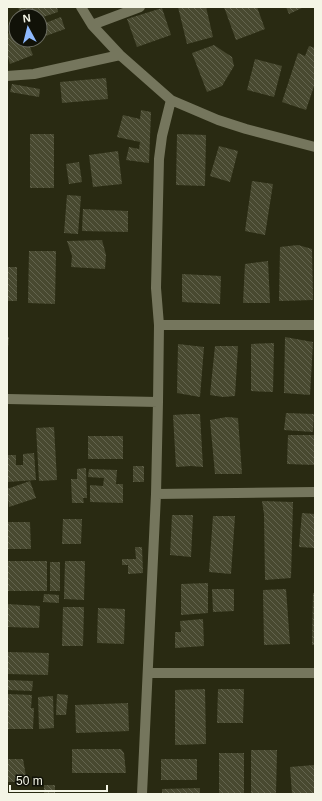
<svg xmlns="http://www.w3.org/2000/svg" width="322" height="801" font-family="Arial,sans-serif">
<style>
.building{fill:url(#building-back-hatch)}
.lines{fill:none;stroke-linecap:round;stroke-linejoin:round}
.minor{stroke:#75765d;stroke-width:10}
</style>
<defs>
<pattern id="building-back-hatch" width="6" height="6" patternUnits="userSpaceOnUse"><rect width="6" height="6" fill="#484930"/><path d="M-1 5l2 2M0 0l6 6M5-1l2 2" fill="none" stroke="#63644e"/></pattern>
</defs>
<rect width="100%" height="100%" fill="#292a12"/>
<!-- building -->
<path class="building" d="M18 7H57L58 12 40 18V16H21Z
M178 7H206L213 37 187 44Z
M224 7H257L265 29 236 40Z
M286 7H304L289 14Z
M162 8 171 35 137 47 127 19Z
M61 17 65 29 40 38V25Z
M16 31V40H27L33 55 10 64 7 55V34Z
M214 45 232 57 234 66 222 86 207 92 192 53Z
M309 46 315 48V83L306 110 282 102 298 53 305 56Z
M255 59 282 66 274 97 247 90Z
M106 78 108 99 62 103 60 82Z
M12 84 40 89 39 97 10 92Z
M141 110 151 112 149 163 126 160 129 147 139 149 140 142 117 137 123 115 140 119Z
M30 134H54V188H30Z
M177 134 206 135 205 186 176 185Z
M219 146 238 151 230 182 210 176Z
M118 151 122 184 93 187 89 155Z
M79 162 82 182 69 184 66 164Z
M252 181 273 184 265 235 245 231Z
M67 195 81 196 78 234 64 233Z
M83 209 128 211V232L82 231Z
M102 240 106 255 105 269 71 267 72 256 67 241Z
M298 245 312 249 313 300 279 301 280 247Z
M29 251H56L55 304 28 303Z
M268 261 270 303H243L245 264Z
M7 267H17V301H7Z
M182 274 221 276 220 304 182 302Z
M7 337H9L8 348 7 347Z
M285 337 313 342 310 395 284 393Z
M274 343 273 392 251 391V344Z
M178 344 204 347 200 397 177 393Z
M215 346H238L235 396 223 397 210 395Z
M286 413 314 414 313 432 284 430Z
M188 414H200L203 467 191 466 176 467 173 415Z
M227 417 238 418 242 474H215L210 420Z
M54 427 57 480 39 481 36 428Z
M288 435H315L314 465 287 464Z
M88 436H123V459H88Z
M34 453 36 480 7 482V455H16V465H23V454Z
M133 466H144V482H133Z
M86 468 87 498H83L84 503H72L71 479H77V469Z
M89 469 117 470 116 484H123V503L90 502V485L103 486 104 478 88 477Z
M30 481 36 498 9 507 7 489Z
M262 501 293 502 291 578 265 580 264 514Z
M302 513 315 514V548L299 547Z
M172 515H193L191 557 170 555Z
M213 516H235L231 574 209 572Z
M63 519H82L81 544H62Z
M7 522H30L31 549H7Z
M135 547H142L143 573 128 574V565H122V559H136Z
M7 561H47V591H7Z
M65 561H85L84 600 64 599Z
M50 562H60V591H50Z
M208 583V613L181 615V584Z
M212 589H234V611L213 612Z
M286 589 290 644 264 645 263 590Z
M313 593H315V645H312Z
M44 594 59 595V603L43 602Z
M7 604 40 606 39 628 7 627Z
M63 607H84L83 646H62Z
M98 608 125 609 124 644 97 643Z
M203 619 204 646 175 648V632H181L180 621Z
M7 652 49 653 48 675 7 674Z
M7 680 33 681 32 691 7 690Z
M205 689 206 744 175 745V690Z
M218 689H244L243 723H217Z
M7 694 32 695 31 708H34L33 729H7Z
M57 694 68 695 66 715H56Z
M53 696 54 728 39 729 38 697Z
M128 703 129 731 76 733 75 705Z
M72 749H121L124 753 126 773H72Z
M251 750H277L276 794H251Z
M219 753H244V794H219Z
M7 759H23L27 782H7Z
M161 759H197V780H161Z
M314 765 315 794H292L290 767Z
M44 785H55V794H44Z
M200 788V794H162V789Z"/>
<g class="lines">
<!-- minor -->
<path class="minor" d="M81 7 92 25 120 55 171 100 218 120 246 129 315 147
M92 25 140 7
M7 76 34 74 120 55
M159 325H315
M7 399 158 402 159 325 156 288 159 159 162 136 171 100
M156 494 315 492
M148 673H315
M142 794 156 494 158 402"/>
</g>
<!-- border -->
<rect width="322" height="801" fill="none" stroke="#f4f5e6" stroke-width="16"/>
<!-- north arrow -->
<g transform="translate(28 28) rotate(353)"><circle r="19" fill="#111208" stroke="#6c6d61"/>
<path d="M0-3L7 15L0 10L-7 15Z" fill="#8eb9fd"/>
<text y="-6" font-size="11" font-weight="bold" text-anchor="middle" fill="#f4f5e6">N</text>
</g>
<!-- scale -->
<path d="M10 785v6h97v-6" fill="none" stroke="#f4f5e6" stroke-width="2"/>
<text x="16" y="785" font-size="12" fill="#f4f5e6" stroke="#111208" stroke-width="3" paint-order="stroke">50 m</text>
</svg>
